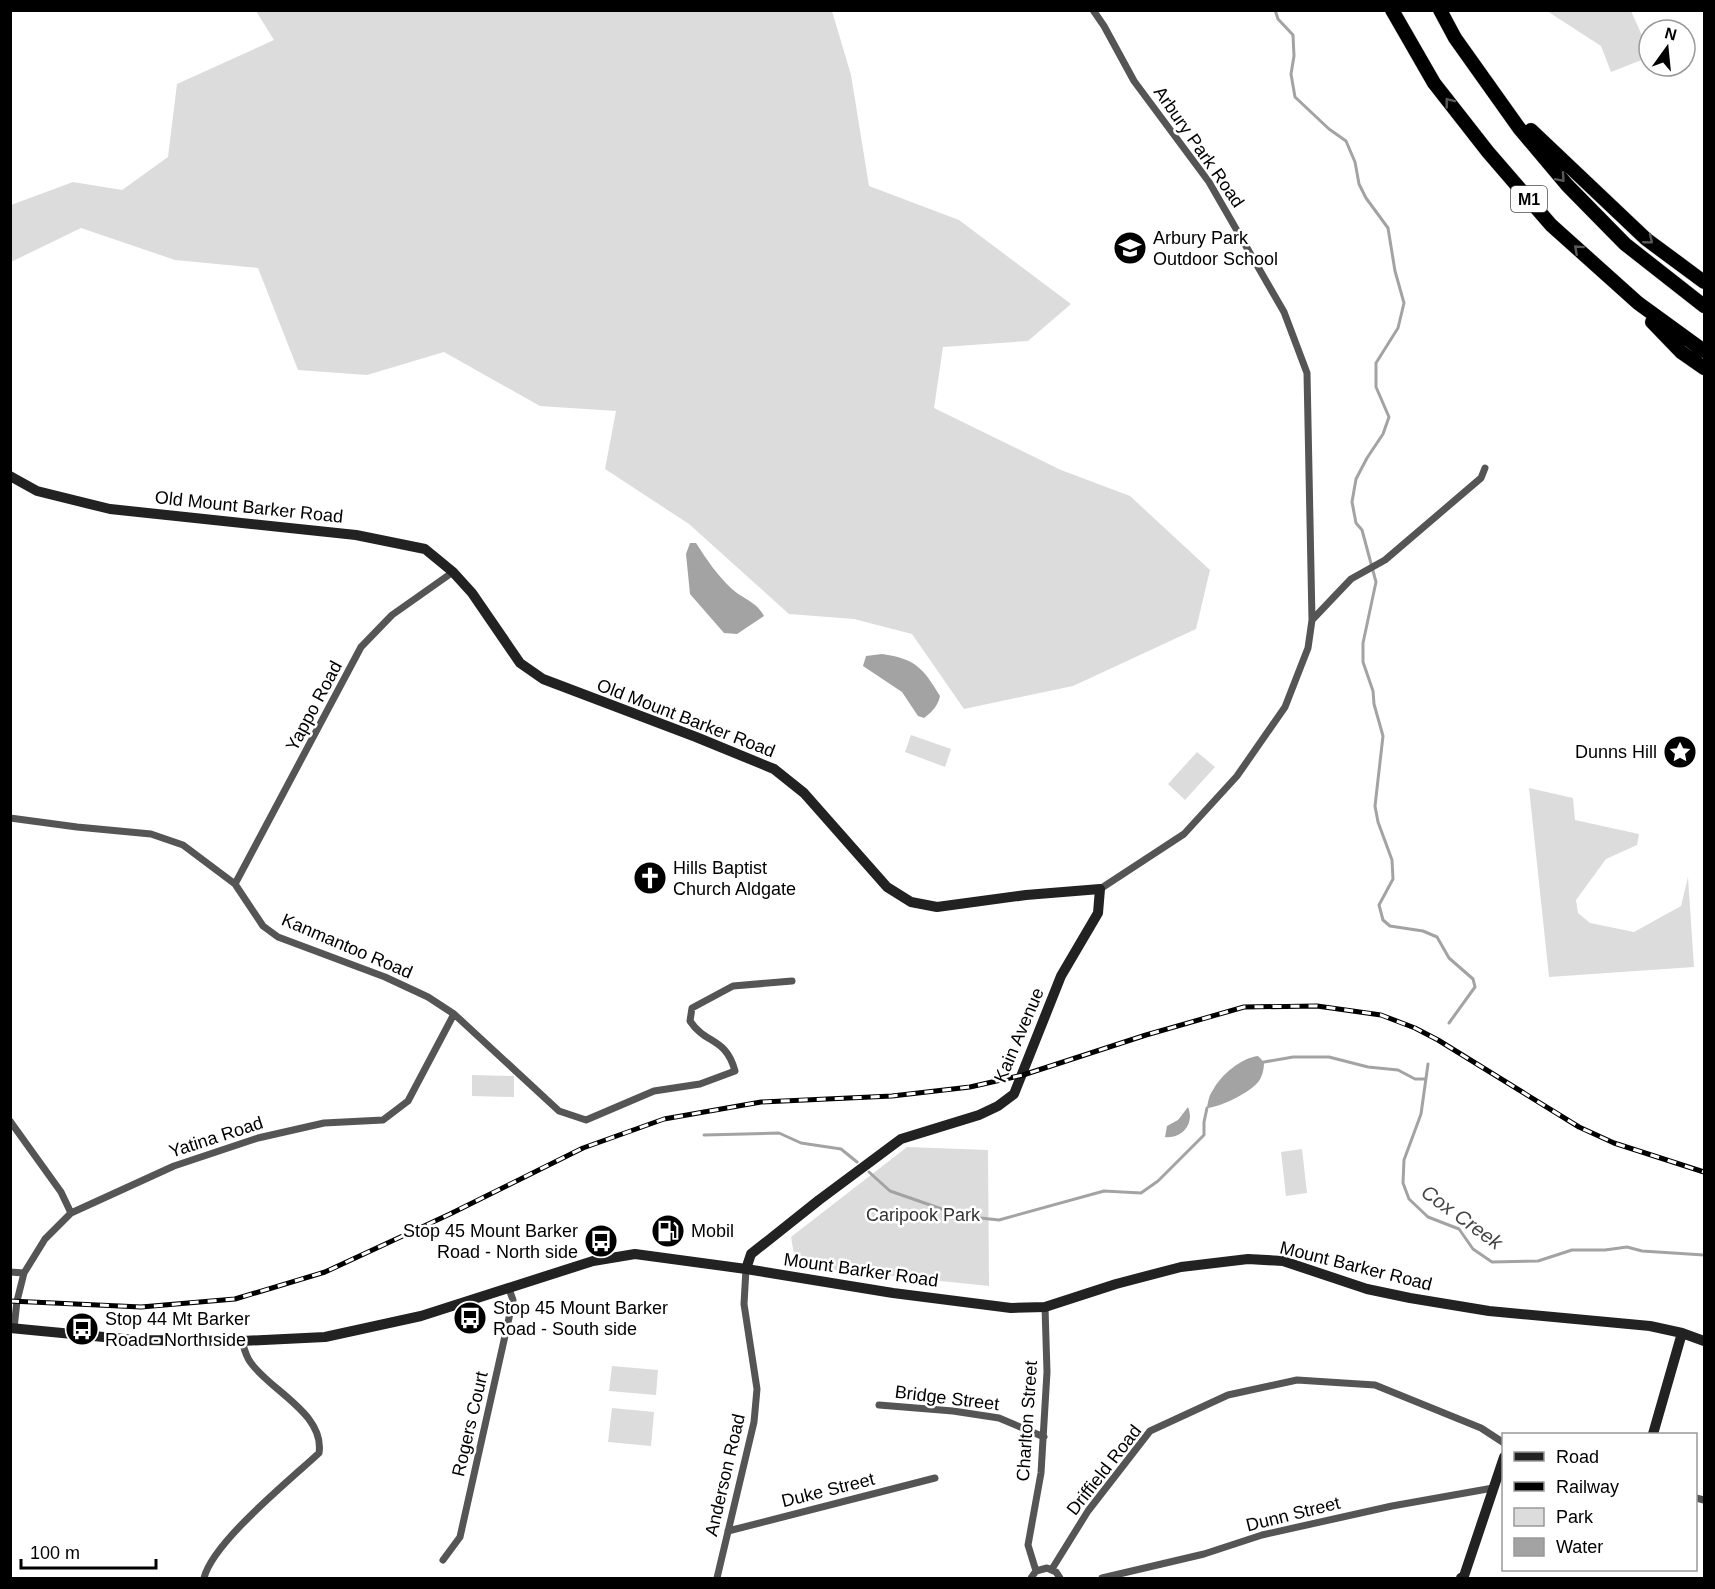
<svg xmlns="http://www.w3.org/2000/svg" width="1715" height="1589" font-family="Arial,sans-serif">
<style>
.green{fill:#dcdcdc}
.water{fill:#a3a3a3}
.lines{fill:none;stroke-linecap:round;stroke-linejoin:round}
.stream{stroke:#a3a3a3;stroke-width:3}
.highway-casing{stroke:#dbdbdb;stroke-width:15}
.street{stroke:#555;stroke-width:7}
.secondary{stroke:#222;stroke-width:10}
.highway{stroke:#000;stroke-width:14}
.rail-casing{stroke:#000;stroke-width:5}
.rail{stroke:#fff;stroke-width:3;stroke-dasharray:9;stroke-linecap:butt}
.oneway{stroke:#595959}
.labels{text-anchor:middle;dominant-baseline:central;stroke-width:5;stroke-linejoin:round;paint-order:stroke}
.shield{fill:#fff;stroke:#4c4c4c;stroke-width:1.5}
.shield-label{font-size:16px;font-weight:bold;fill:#000}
.street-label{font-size:18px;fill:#000;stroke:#fff}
.poi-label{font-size:18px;fill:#000;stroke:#fff;text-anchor:start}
.park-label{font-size:18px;fill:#333;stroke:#fff}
.water-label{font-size:20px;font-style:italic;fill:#444;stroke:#fff}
</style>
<rect width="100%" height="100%" fill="#fff"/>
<!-- green -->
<path class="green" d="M256 11H832L851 75 869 186 959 220 1071 304 1028 341 943 347 934 408 1061 470 1130 496 1210 570 1196 629 1073 686 964 709 912 634 854 619 789 614 689 524 605 469 616 411 540 406 444 352 367 375 298 370 258 268 175 260 81 228 11 262V205L73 182 122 190 168 157 177 84 274 40Z
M1547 11H1631L1649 51V57L1611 72 1601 46Z
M911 735 951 749 945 767 905 752Z
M1197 752 1215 767 1185 800 1168 784Z
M1529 788 1573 798 1575 820 1639 834 1637 845 1606 859 1576 900 1578 913 1590 923 1634 932 1681 906 1688 877 1694 967 1549 977Z
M472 1075 514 1076V1097L472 1096Z
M907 1147 988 1150 989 1286 796 1266 791 1237Z
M1302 1149 1307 1193 1286 1196 1281 1152Z
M612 1366 658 1370 656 1395 609 1391Z
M612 1408 654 1412 651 1446 608 1442Z"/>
<!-- water -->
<path class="water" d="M690 543H696C707 560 717 575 732 589 743 599 757 602 764 616L737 634 724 633 690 594 686 554Z
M882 654C916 659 923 668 940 696 938 706 932 712 924 718L918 716 902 692 863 666 866 656Z
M1258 1056 1264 1062C1264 1068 1263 1075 1259 1081 1251 1092 1221 1107 1207 1108 1208 1102 1209 1095 1213 1090 1221 1075 1241 1058 1258 1056Z
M1188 1107C1195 1124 1182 1139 1165 1137L1167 1126 1178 1120Z"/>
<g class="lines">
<!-- stream -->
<path class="stream" d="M1275 10 1278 19 1293 35 1294 56 1291 74 1295 97 1329 129 1346 141 1355 162 1359 184 1366 198 1388 228 1395 271 1404 303 1398 328 1376 363V387L1389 417 1383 434 1367 458 1356 479 1352 502 1356 523 1362 530 1376 582 1363 643V662L1373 691 1374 704 1383 736 1375 806 1378 822 1392 860 1393 879 1379 905 1383 920 1390 926 1423 931 1437 937 1449 958 1473 979 1475 987 1449 1023
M1264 1062 1293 1057H1329L1368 1067 1398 1070 1415 1079H1425
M1428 1064 1421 1114 1404 1160 1403 1183 1409 1199 1428 1217 1459 1229 1473 1249 1492 1262 1538 1261 1572 1250H1605L1627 1247 1642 1251 1704 1255
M704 1135 779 1133 801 1143 841 1149 857 1162
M869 1172 890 1191 962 1216 999 1220 1104 1191 1141 1193 1158 1181 1204 1135V1122L1207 1108"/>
<defs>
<path id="highway" d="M1392 10 1434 83 1488 152 1551 225 1638 303 1704 351
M1440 10 1455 38 1519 128 1567 185 1625 244 1704 306
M1531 130 1646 239 1704 282
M1652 322 1681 352 1704 368"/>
</defs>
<!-- highway casing -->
<use href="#highway" class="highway-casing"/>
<!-- street -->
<path class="street" d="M1093 10 1104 26 1134 81 1209 182 1284 312 1307 373 1312 620
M10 818 77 827 151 834 183 845 235 884 263 926 278 937 385 977 428 997 454 1014 559 1111 586 1120 654 1091 700 1084 735 1071C726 1037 706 1045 690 1021L692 1008 733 986 792 981
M235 884 361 647 392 615 453 572
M1100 889 1184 834 1237 776 1285 707 1308 648 1312 620 1351 579 1385 560 1481 478 1485 468
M10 1121 61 1192 71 1213
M10 1272 24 1273
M14 1328 17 1301 24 1273 45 1239 71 1213 174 1166 258 1138 324 1123 383 1120 408 1101 454 1014
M879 1405 953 1411 999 1418 1044 1437
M1696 1498 1704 1500
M728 1531 935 1478
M443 1560 460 1537 513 1300 509 1289
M1052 1569 1088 1511 1150 1431 1228 1395 1297 1380 1375 1385 1481 1428 1504 1443
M1036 1571 1028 1545 1041 1473 1047 1372 1045 1307
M204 1578C213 1542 289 1481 319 1453 325 1414 271 1391 251 1363 246 1357 244 1348 242 1341
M717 1578 754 1422 757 1389 744 1304 746 1269
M1031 1578 1036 1571 1047 1568 1056 1572 1060 1578
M1102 1578 1204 1554 1262 1535 1392 1506 1493 1488"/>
<!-- secondary -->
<path class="secondary" d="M10 476 37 491 110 509 356 535 425 549 453 572 472 593 520 663 543 679 696 737 774 769 804 793 887 887 911 902 937 907 1026 895 1100 889 1098 913 1061 976 1014 1094 998 1106 979 1115 901 1139 819 1200 751 1254 746 1269
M10 1328 135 1340 242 1341 325 1337 421 1316 593 1261 635 1254 746 1269 893 1293 1011 1308 1045 1307 1116 1284 1181 1267 1248 1259 1283 1261 1367 1289 1410 1298 1489 1311 1650 1326 1682 1333 1704 1341
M1653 1434 1682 1333
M1461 1578 1464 1576 1504 1457"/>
<!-- highway -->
<use href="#highway" class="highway"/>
<defs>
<path id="rail" d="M10 1301 141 1307 235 1299 325 1272 450 1214 583 1148 664 1119 761 1102 892 1096 970 1087 1023 1075 1146 1035 1244 1007 1317 1006 1381 1015 1415 1028 1438 1040 1579 1127 1614 1143 1704 1172"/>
</defs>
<!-- rail casing -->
<use href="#rail" class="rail-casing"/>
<!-- rail -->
<use href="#rail" class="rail"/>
</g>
<!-- one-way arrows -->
<defs><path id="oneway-chevron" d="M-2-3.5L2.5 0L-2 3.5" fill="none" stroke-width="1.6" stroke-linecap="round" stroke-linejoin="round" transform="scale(1.5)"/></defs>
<g class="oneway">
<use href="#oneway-chevron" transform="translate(1449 102) rotate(-128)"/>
<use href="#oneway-chevron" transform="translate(1561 178) rotate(49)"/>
<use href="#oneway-chevron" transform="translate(1649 240) rotate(39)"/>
<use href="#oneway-chevron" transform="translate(1578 249) rotate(-138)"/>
</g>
<!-- icons -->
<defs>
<symbol id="school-disc" viewBox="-11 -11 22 22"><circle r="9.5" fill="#000" stroke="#fff"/><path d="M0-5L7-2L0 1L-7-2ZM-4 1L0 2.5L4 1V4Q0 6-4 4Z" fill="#fff"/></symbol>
<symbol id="sight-disc" viewBox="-11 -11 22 22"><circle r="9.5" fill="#000" stroke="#fff"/><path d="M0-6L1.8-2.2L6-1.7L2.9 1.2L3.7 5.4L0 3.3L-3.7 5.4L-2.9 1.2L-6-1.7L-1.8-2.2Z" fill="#fff"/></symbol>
<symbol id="church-disc" viewBox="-11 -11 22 22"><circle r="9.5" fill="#000" stroke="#fff"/><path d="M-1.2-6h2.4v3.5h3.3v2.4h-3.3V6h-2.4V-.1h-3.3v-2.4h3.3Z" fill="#fff"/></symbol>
<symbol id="fuel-disc" viewBox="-11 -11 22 22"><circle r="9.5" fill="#000" stroke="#fff"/><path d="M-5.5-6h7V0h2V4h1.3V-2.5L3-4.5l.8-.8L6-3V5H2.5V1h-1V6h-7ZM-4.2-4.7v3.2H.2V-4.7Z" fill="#fff"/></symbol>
<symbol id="bus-disc" viewBox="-11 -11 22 22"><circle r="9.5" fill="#000" stroke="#fff"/><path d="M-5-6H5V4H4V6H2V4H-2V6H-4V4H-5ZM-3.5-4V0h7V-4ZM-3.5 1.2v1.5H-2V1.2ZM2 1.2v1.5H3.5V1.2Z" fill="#fff"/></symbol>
</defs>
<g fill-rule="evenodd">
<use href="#school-disc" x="1111" y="229" width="38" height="38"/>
<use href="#sight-disc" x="1661" y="733" width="38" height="38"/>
<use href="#church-disc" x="631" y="859" width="38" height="38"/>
<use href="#fuel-disc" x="649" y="1212" width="38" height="38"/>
<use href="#bus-disc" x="582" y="1222" width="38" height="38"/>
<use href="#bus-disc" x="451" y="1299" width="38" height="38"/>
<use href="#bus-disc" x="63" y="1310" width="38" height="38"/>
</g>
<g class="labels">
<!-- shield labels -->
<rect class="shield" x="1511" y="186" width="36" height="26" rx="4.5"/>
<g class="shield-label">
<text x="1529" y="199">M1</text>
</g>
<!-- street labels -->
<g class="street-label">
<text transform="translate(1199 147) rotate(55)">Arbury Park Road</text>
<text transform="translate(249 507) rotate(6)">Old Mount Barker Road</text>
<text transform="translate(314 706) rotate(-62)">Yappo Road</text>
<text transform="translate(686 718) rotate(21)">Old Mount Barker Road</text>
<text transform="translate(347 946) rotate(23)">Kanmantoo Road</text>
<text transform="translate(1019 1035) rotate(-67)">Kain Avenue</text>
<text transform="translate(216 1137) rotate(-18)">Yatina Road</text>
<text transform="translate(1356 1266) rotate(14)">Mount Barker Road</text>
<text transform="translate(861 1270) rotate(8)">Mount Barker Road</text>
<text transform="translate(947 1398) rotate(7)">Bridge Street</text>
<text transform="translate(1027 1421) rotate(-86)">Charlton Street</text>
<text transform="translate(470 1424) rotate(-77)">Rogers Court</text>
<text transform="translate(1104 1470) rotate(-52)">Driffield Road</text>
<text transform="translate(725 1475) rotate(-77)">Anderson Road</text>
<text transform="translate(828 1490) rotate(-14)">Duke Street</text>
<text transform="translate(1293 1514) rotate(-14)">Dunn Street</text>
</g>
<!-- poi labels -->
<g class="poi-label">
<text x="1153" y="238">Arbury Park<tspan x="1153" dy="21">Outdoor School</tspan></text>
<text x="1657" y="752" text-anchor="end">Dunns Hill</text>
<text x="673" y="868">Hills Baptist<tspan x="673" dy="21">Church Aldgate</tspan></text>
<text x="578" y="1231" text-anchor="end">Stop 45 Mount Barker<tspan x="578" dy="21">Road - North side</tspan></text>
<text x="691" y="1231">Mobil</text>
<text x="493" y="1308">Stop 45 Mount Barker<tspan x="493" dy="21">Road - South side</tspan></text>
<text x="105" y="1319">Stop 44 Mt Barker<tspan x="105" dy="21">Road - North side</tspan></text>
</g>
<!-- park labels -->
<g class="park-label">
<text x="923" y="1215">Caripook Park</text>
</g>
<!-- water labels -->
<g class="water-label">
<text transform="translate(1462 1217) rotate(36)">Cox Creek</text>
</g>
</g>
<!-- border -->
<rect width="1715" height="1589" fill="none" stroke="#000000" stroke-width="24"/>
<!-- legend -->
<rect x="1502" y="1433" width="195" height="138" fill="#ffffff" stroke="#999999" stroke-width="1.5"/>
<rect x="1514" y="1452" width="30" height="9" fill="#222222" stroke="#999999" stroke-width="1.5"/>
<text x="1556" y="1463" font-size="18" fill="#000000">Road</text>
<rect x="1514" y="1482" width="30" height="9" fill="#000000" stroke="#999999" stroke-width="1.5"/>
<text x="1556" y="1493" font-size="18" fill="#000000">Railway</text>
<rect x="1514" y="1508" width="30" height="18" fill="#dcdcdc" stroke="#999999" stroke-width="1.5"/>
<text x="1556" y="1523" font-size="18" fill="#000000">Park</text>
<rect x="1514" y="1538" width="30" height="18" fill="#a3a3a3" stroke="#999999" stroke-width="1.5"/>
<text x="1556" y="1553" font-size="18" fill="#000000">Water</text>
<!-- north arrow -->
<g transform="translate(1667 48) rotate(15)"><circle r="28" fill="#ffffff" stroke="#999999" stroke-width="1.5"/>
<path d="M0-4.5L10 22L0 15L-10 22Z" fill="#000000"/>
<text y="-9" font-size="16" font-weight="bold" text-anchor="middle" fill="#000000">N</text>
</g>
<!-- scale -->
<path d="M21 1559v9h135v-9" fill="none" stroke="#000000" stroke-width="3"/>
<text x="30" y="1559" font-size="18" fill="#000000" stroke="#ffffff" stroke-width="4.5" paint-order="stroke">100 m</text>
</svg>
